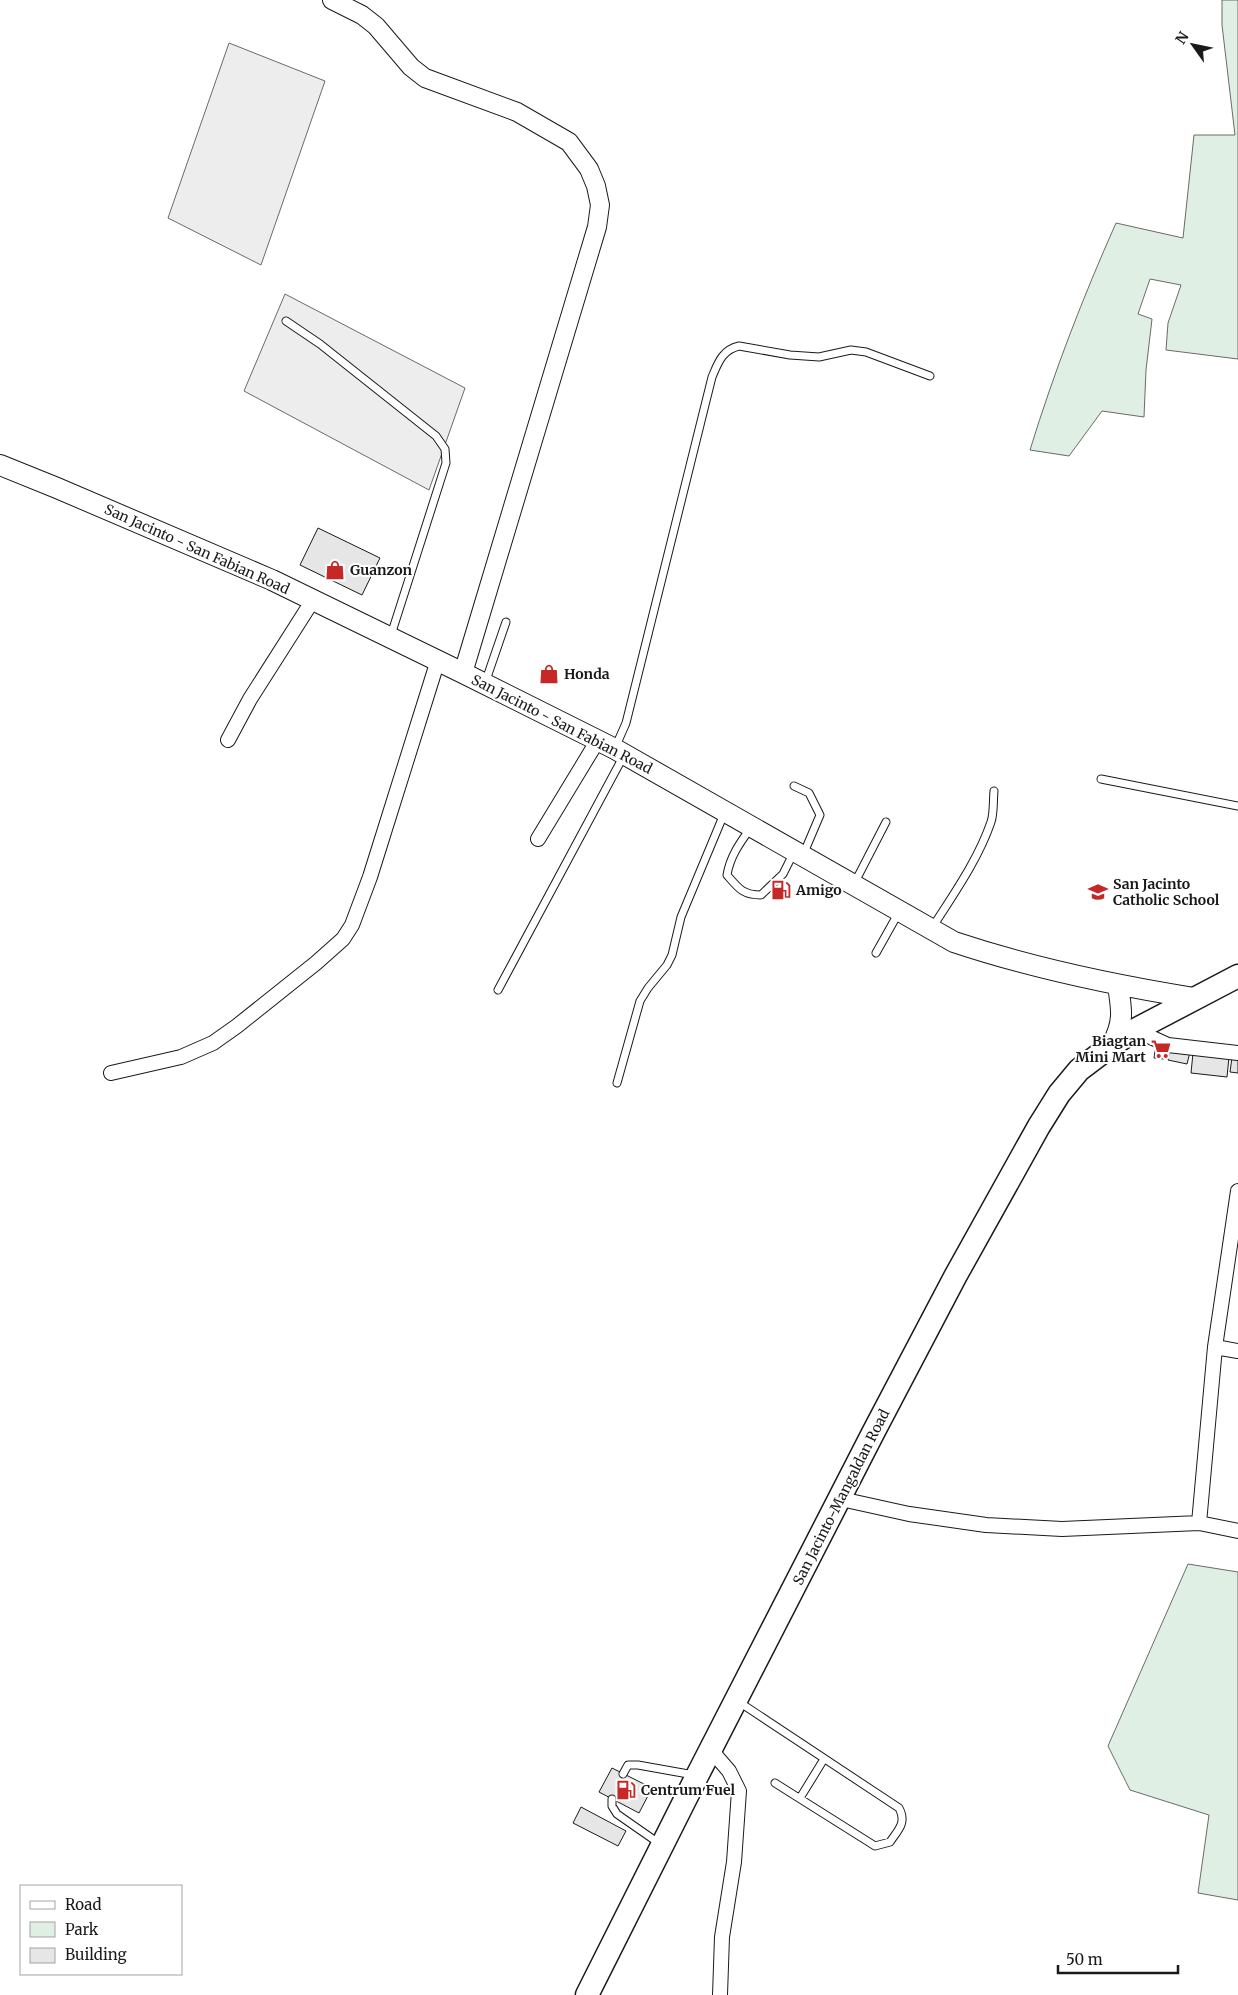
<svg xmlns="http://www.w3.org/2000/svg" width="1238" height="1995" font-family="Merriweather,serif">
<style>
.green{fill:#e0efe3;stroke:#6a6a6a}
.parking{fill:#ededed;stroke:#6a6a6a}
.building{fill:#e6e6e6;stroke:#1a1a1a}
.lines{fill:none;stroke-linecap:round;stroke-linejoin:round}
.service-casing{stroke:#1a1a1a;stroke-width:9}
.minor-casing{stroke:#1a1a1a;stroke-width:16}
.tertiary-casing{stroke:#1a1a1a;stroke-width:20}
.secondary-casing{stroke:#1a1a1a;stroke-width:22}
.primary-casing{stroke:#1a1a1a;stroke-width:25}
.service{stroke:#fff;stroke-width:7}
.minor{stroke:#fff;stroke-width:14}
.tertiary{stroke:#fff;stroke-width:18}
.secondary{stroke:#fff;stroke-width:20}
.primary{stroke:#fff;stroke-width:22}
.labels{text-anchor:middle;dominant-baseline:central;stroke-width:4;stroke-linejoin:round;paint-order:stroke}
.street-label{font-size:14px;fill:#1a1a1a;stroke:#fff}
.poi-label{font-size:14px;font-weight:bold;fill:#1a1a1a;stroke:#fff;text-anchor:start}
</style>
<rect width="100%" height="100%" fill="#fff"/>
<!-- green -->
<path class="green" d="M1222 0H1238V359L1166 350 1168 323 1181 285 1150 279 1138 314 1152 319 1146 370 1144 417 1102 411 1069 456 1030 450C1054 372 1083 297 1116 223L1183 238 1194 135H1235L1222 25Z
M1188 1564 1238 1572V1900L1198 1893 1209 1815 1130 1790 1108 1746Z"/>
<!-- parking -->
<path class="parking" d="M229 43 325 81 261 265 168 218Z
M285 294 465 388 429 490 244 391Z"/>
<!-- building -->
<path class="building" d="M318 528 380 558 362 595 300 565Z
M1156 1045 1166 1047 1164 1059 1154 1058Z
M1170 1048 1190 1052 1187 1064 1168 1060Z
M1193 1053 1229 1057 1227 1077 1191 1073Z
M1232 1057 1238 1058V1073L1230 1072Z
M612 1768 652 1788 639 1813 599 1792Z
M581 1807 626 1831 618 1846 573 1823Z"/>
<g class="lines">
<defs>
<path id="service" d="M286 321 320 344 436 436 445 449 446 463 391 635
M485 683 506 622
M615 748 626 723 712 377C718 363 722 350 739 346L790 355 819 357 851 350 866 352 930 376
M1101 779 1238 806
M794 786 809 793 820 815 803 855
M750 829C739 844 730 857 727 875 739 889 743 895 761 895L783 874 794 852
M854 884 886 822
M932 928C953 895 978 860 991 822 994 813 993 801 994 791
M876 953 899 912
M498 990 623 757
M617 1083 640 1001 648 988 667 965 672 955 681 917 724 814
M739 1702 899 1808C907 1823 898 1830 890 1842L875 1846 775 1783
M623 1774 628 1765H638L694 1775
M800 1798 824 1759
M612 1799V1806L617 1814 660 1844"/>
<path id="minor" d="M228 740 250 699 313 600
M538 839 598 740
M1135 1030 1168 1045 1238 1053
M111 1073 181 1057 213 1043 237 1026 316 963 343 939 352 925 370 877 438 660
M1215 1347 1238 1351
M841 1499 909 1514 986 1525 1062 1529 1199 1523 1215 1347 1238 1191
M1199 1523 1238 1531
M710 1749 729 1771 739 1791 734 1862 722 1937 720 1995"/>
<path id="tertiary" d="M332 0 362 15 376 26 411 67 425 78 517 112 569 142 589 169 596 186 600 205 597 227 463 673"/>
<path id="secondary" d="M0 465 57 488 272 580 463 673 615 749 954 942C1032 968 1113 985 1194 998
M1112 1045C1124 1022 1122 1011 1118 986"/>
<path id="primary" d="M587 1995 697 1776 873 1433 956 1275 1039 1126 1059 1094 1079 1070 1112 1045 1135 1030 1238 976"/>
</defs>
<!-- service casing -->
<use href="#service" class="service-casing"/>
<!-- minor casing -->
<use href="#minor" class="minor-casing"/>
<!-- tertiary casing -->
<use href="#tertiary" class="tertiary-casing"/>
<!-- secondary casing -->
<use href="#secondary" class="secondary-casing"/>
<!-- primary casing -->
<use href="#primary" class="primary-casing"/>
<!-- service -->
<use href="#service" class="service"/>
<!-- minor -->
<use href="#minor" class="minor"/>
<!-- tertiary -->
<use href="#tertiary" class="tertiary"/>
<!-- secondary -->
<use href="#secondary" class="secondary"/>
<!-- primary -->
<use href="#primary" class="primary"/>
</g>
<!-- icons -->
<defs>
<symbol id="shop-bare" viewBox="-9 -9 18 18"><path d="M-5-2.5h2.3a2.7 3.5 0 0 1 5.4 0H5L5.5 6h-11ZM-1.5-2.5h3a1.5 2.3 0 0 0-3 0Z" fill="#c62828" stroke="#fff" stroke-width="2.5" paint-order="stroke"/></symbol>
<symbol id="fuel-bare" viewBox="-9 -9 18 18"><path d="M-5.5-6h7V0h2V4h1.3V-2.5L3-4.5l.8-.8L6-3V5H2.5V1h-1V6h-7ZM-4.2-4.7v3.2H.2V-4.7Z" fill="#c62828" stroke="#fff" stroke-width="2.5" paint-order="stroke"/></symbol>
<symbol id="school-bare" viewBox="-9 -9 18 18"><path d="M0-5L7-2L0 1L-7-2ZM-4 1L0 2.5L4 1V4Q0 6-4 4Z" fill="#c62828" stroke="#fff" stroke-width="2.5" paint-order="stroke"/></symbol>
<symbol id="supermarket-bare" viewBox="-9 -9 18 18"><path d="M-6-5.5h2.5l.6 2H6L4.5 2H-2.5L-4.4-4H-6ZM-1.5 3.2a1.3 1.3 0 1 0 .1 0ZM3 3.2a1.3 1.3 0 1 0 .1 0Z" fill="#c62828" stroke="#fff" stroke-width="2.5" paint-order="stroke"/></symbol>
</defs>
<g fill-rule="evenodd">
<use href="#shop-bare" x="321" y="556" width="28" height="28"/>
<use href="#shop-bare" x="535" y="660" width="28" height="28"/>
<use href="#fuel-bare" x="767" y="876" width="28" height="28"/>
<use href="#school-bare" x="1084" y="878" width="28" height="28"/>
<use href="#supermarket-bare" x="1147" y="1035" width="28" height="28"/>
<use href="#fuel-bare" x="612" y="1776" width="28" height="28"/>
</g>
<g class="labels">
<!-- street labels -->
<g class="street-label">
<text transform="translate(197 549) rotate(24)">San Jacinto - San Fabian Road</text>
<text transform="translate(562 724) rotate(27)">San Jacinto - San Fabian Road</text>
<text transform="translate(841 1497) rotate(-63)">San Jacinto-Mangaldan Road</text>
</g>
<!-- poi labels -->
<g class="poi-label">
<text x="350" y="570">Guanzon</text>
<text x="564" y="674">Honda</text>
<text x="1113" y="884">San Jacinto<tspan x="1113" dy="16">Catholic School</tspan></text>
<text x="796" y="890">Amigo</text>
<text x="1146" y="1041" text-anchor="end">Biagtan<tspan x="1146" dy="16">Mini Mart</tspan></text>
<text x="641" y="1790">Centrum Fuel</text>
</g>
</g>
<!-- legend -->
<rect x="20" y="1885" width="162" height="90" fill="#ffffff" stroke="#a3a3a3"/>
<rect x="30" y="1901" width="25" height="8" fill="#ffffff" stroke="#a3a3a3"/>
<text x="65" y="1910" font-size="15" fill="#1a1a1a">Road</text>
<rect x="30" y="1922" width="25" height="15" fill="#e0efe3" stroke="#a3a3a3"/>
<text x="65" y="1935" font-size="15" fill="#1a1a1a">Park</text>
<rect x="30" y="1948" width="25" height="15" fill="#e6e6e6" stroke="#a3a3a3"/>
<text x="65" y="1960" font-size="15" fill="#1a1a1a">Building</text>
<!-- north arrow -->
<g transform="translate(1193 45) rotate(303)" stroke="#ffffff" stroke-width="4" paint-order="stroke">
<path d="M0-4L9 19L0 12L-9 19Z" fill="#1a1a1a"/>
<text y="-8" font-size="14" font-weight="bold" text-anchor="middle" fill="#1a1a1a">N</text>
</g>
<!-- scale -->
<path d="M1058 1965v8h120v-8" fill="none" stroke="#1a1a1a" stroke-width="2.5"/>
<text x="1066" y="1965" font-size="15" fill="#1a1a1a" stroke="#ffffff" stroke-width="4" paint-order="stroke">50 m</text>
</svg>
